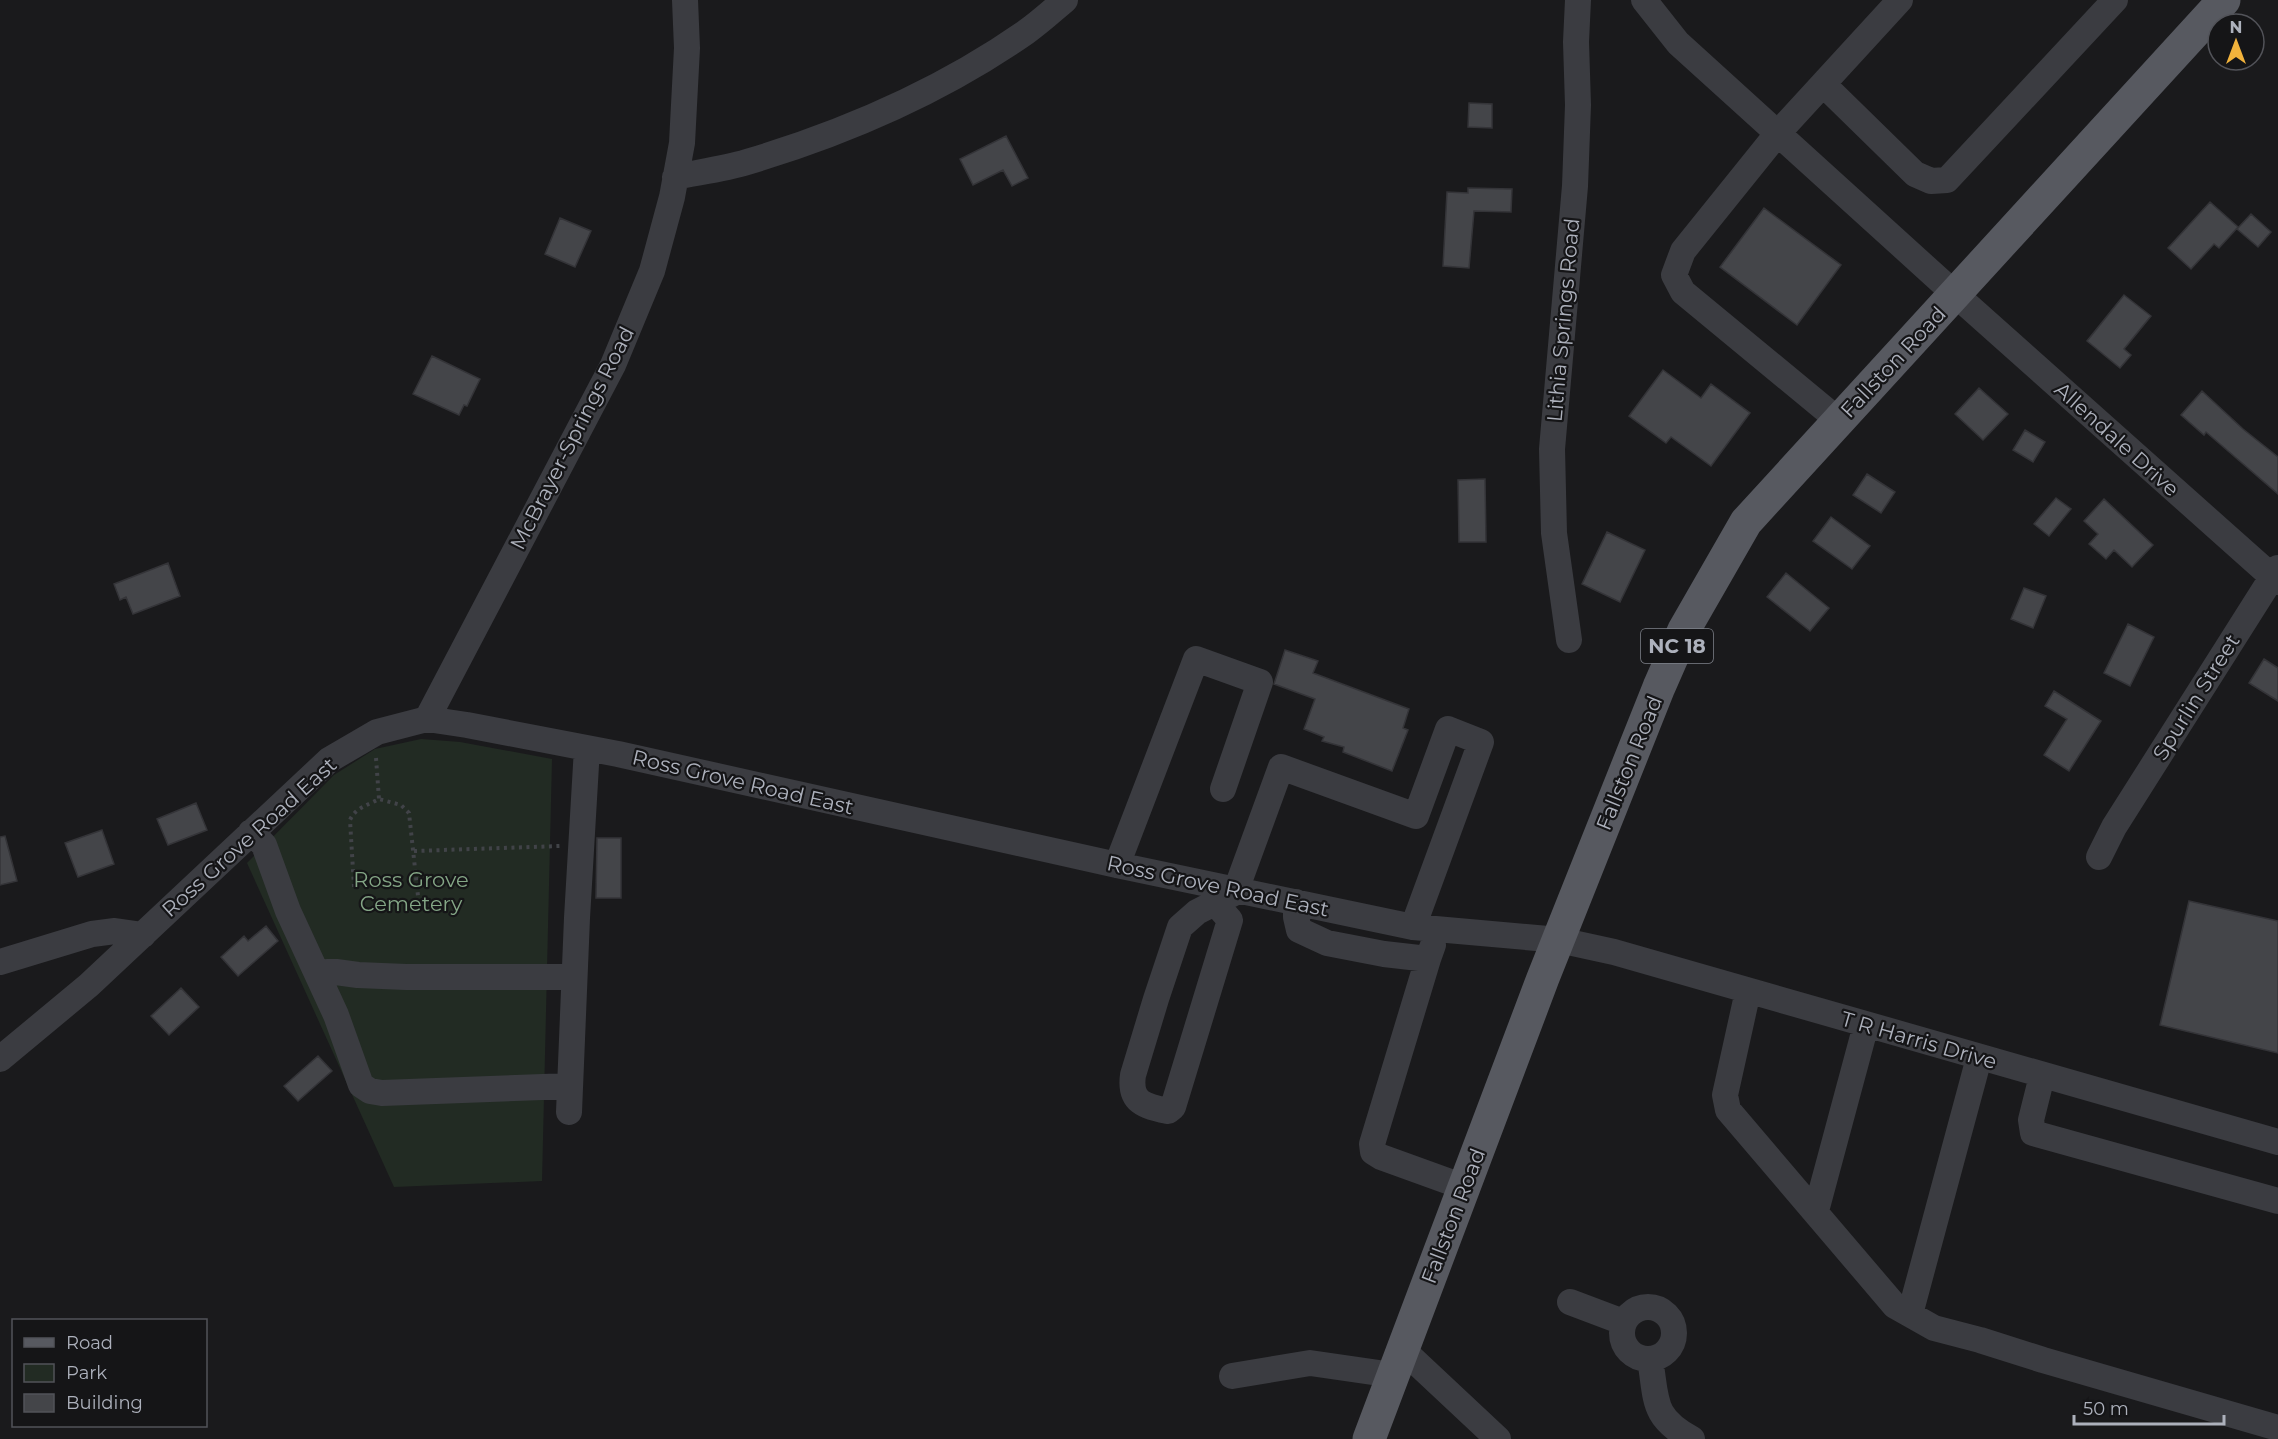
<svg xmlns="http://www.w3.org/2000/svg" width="2278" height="1439" font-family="Montserrat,sans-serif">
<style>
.green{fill:#222b23}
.building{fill:#444549;stroke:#343438;stroke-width:1.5}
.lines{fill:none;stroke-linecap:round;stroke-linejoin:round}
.path{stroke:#414348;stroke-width:4;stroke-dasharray:3 4.5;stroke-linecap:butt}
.minor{stroke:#3b3c41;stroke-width:26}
.major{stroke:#575960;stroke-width:33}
.labels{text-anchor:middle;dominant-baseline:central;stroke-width:4.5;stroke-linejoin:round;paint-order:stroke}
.shield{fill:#151517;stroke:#7f828a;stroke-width:1.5}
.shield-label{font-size:20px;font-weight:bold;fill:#adb1bc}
.street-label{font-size:21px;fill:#adb1bc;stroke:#151517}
.park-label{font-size:21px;fill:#84a686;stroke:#151517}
</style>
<rect width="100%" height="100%" fill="#1a1a1c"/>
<!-- green -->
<path class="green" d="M421 739 460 742 552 759 542 1181 394 1187 247 863 334 775 375 749Z"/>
<!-- building -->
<path class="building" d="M1469 103 1492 104V128L1468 127Z
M1006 136 1028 178 1012 186 1003 170 973 185 960 159Z
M1468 188 1512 189 1511 212 1474 211 1469 268 1443 266 1447 192 1468 193Z
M2210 202 2238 227 2219 248 2214 244 2191 269 2168 248Z
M1764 208 1841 265 1797 325 1720 267Z
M2251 214 2271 232 2258 247 2237 229Z
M560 218 591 231 575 267 545 254Z
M2124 295 2151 316 2124 349 2131 355 2120 368 2087 341Z
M432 356 480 379 467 406 464 405 459 415 413 394Z
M1663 370 1701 398 1711 384 1750 413 1711 466 1671 437 1666 443 1629 416Z
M1979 388 2008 414 1983 440 1955 414Z
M2202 391 2243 429 2278 457V494L2206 432 2204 435 2181 415Z
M2025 430 2045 442 2033 462 2013 450Z
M1867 474 1895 492 1881 513 1853 495Z
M1485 479 1486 542H1459L1458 480Z
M2056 498 2071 509 2049 536 2034 524Z
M2104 499 2153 545 2132 567 2114 550 2106 559 2089 544 2098 534 2084 521Z
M1831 517 1870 546 1852 569 1813 541Z
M1607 532 1645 550 1620 602 1582 584Z
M168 563 180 596 133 614 126 597 120 600 114 584Z
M1786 573 1829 608 1810 631 1767 597Z
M2024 588 2046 596 2033 628 2011 619Z
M2128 624 2154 637 2130 686 2104 673Z
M1285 650 1318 661 1313 673 1409 709 1403 728 1408 730 1392 771 1343 752 1344 747 1322 741 1324 737 1304 729 1315 699 1274 684Z
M2264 659 2278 668V701L2249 683Z
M2054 691 2101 721 2069 771 2044 755 2067 719 2045 706Z
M196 803 207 830 168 845 157 819Z
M102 830 114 864 78 877 65 843Z
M5 836 17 881 0 885V837Z
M597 838H621V898H596Z
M2189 901 2278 921V1053L2160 1025Z
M266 926 278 941 238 976 221 957 244 936 248 941Z
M181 988 199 1007 169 1035 151 1016Z
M318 1056 332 1071 298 1101 284 1086Z"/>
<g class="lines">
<!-- path -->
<path class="path" d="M376 758 379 799
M414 851 560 846
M354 887 350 820C355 808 368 805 379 799L401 805 409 813 418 896"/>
<!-- minor -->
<path class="minor" d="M1644 0 1678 43 1956 295 2278 582
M1823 84 1915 174 1931 181 1947 180 2115 0
M675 177C699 172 724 169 747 162 844 133 943 90 1026 32 1040 22 1052 11 1065 0
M1838 420 1683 292 1674 275 1683 251 1778 133 1900 0
M1569 640 1554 533 1552 449 1575 186 1578 105 1576 42 1578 0
M427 719 613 365 652 271 672 197 682 143 687 48 685 0
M251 832 264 845 288 911 336 1015 361 1085 370 1091 382 1093 570 1086
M2099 857 2114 827 2278 568
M1117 865 1196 659 1260 682 1223 789
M1236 890 1281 767 1416 816 1448 729 1481 742 1413 927
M1296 902V917L1299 930 1327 943 1384 954 1428 959 1433 945
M1216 904 1230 920 1173 1107 1168 1111C1145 1106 1129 1103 1133 1075L1156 999 1180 927 1197 912 1240 890
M1428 959 1372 1144 1373 1152 1381 1157 1464 1187
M0 962 92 934 115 931 143 935
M319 975 327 972H336L358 975 406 977H574
M1748 991 1725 1095 1728 1110 1895 1306 1934 1328 1980 1340 2043 1360 2278 1428
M0 1059 89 985 329 760 377 732 427 719 467 725 618 754 1117 865 1413 927 1559 940 1614 952 2278 1142
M2042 1076 2031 1120 2033 1133 2278 1201
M569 1112 577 918 587 748
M1816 1211 1866 1025
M1570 1302 1623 1322
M1622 1333a26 26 0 1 1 52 0a26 26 0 1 1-52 0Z
M1910 1314 1979 1058
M1403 1350 1498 1439
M1650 1359C1657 1400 1651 1417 1692 1439
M1232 1376 1310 1363 1393 1375"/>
<!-- major -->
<path class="major" d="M1369 1439 1543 978 1659 687 1684 630 1746 522 2224 0"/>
</g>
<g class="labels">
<!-- shield labels -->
<rect class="shield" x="1641" y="629" width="72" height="34" rx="4.5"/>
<g class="shield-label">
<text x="1677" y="646">NC 18</text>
</g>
<!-- street labels -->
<g class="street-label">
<text transform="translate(1563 320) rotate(-85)">Lithia Springs Road</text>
<text transform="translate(1893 362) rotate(-47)">Fallston Road</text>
<text transform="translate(572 438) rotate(-63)">McBrayer-Springs Road</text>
<text transform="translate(2117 439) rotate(42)">Allendale Drive</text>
<text transform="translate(2196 697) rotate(-58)">Spurlin Street</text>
<text transform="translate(1629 763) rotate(-68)">Fallston Road</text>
<text transform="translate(743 782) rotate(13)">Ross Grove Road East</text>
<text transform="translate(249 837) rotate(-42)">Ross Grove Road East</text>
<text transform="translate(1218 886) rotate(12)">Ross Grove Road East</text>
<text transform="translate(1919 1040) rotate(16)">T R Harris Drive</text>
<text transform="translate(1453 1216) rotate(-69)">Fallston Road</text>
</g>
<!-- park labels -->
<g class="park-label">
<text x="411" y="879">Ross Grove<tspan x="411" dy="24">Cemetery</tspan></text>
</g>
</g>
<!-- legend -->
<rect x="12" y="1319" width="195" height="108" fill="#151517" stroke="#525359" stroke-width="1.5"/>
<rect x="24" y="1338" width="30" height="9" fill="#575960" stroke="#525359" stroke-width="1.5"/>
<text x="66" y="1349" font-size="18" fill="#adb1bc">Road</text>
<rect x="24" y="1364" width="30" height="18" fill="#222b23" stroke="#525359" stroke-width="1.5"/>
<text x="66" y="1379" font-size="18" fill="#adb1bc">Park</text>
<rect x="24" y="1394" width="30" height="18" fill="#444549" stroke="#525359" stroke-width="1.5"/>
<text x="66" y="1409" font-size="18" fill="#adb1bc">Building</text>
<!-- north arrow -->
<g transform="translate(2236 42)"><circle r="28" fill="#151517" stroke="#525359" stroke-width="1.5"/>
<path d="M0-4.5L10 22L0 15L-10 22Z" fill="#f2b33c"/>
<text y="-9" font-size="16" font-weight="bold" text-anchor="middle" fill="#adb1bc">N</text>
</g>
<!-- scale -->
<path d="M2074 1415v9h150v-9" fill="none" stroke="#adb1bc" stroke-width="3"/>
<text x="2083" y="1415" font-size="18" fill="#adb1bc" stroke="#151517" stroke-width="4.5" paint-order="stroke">50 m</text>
</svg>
